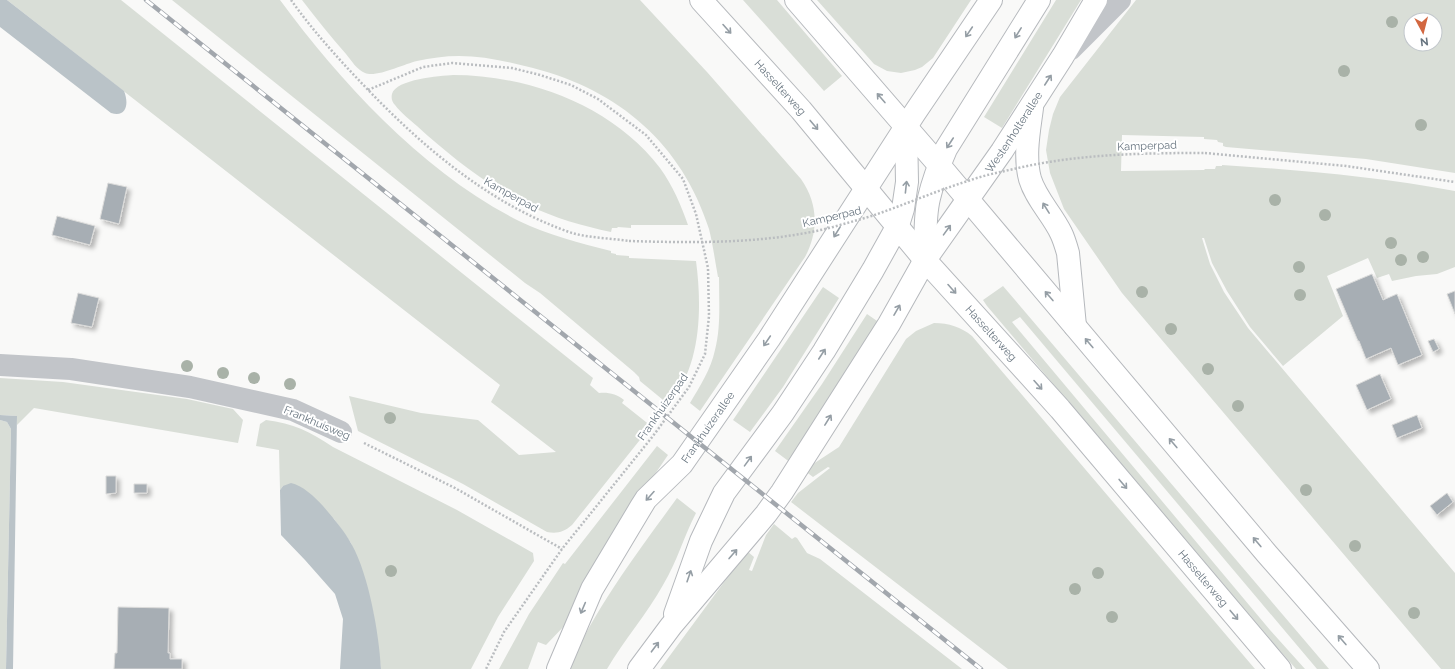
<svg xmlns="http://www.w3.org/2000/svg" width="1455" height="669" font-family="Raleway,sans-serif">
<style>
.green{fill:#d9ded7;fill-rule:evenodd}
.water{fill:#bac3c8}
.building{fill:#a7aeb4;stroke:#dbdbda;filter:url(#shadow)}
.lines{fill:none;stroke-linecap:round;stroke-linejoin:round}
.major-casing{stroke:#b6b9bd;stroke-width:24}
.path{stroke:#babdc0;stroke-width:2.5;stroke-dasharray:2 2;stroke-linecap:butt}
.minor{stroke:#c2c5c9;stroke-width:22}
.major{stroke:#fff;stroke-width:22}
.rail-casing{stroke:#a2a7ad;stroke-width:4.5}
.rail{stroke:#fff;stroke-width:3;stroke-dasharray:9;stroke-linecap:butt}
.path-bridge{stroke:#babdc0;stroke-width:2.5;stroke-dasharray:2 2;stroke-linecap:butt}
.tree{fill:#a9b2a8}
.oneway{stroke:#959ea5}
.labels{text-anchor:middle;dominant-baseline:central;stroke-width:4;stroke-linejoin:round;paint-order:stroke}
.street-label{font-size:11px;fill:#67747f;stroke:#fff}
</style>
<defs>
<filter id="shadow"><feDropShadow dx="3.5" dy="3.5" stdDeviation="2" flood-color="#0004"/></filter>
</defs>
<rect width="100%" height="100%" fill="#f9f9f8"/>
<!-- green -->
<path class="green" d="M7 0H121L593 378 590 385 599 393C608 392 617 394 624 400L622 403 651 426 572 525C564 532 557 534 547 532L463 484 358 431 349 396 421 413 478 420 519 455 556 452 491 402 500 385Z
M172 0H280C342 84 424 173 519 221 548 235 580 243 611 251V253L616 254V255L629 256V258L696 261C702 306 702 368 668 404L640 381 639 377 634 372 540 293 525 283Z
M302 0H640L707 72 801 179C818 203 819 231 805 257L700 411 690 403C700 386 711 369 715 350 721 327 719 301 719 277H718C715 261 713 245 709 229 682 144 619 90 533 68 509 62 484 56 459 56 445 56 430 58 417 61 404 64 376 78 365 73 357 70 351 60 346 54 331 37 316 18 302 0Z
M743 0H777L842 76 824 91Z
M817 0H971L933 58 922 67 915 70 901 73 887 71 874 64Z
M1056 0H1081L1002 128 984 117Z
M1136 0H1455V173L1366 159 1226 147 1223 146V143L1218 142 1217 140 1204 139V137L1122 135 1121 171 1204 170 1205 169H1215L1216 166H1222V165C1300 170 1378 177 1455 191V267L1437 274 1416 276 1392 281 1389 274 1377 278 1368 258 1327 276 1343 316 1283 366 1250 327 1227 291 1212 263 1204 238H1202L1210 264 1224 292 1248 328 1455 573V669H1441L1122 293 1064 209 1050 173 1046 150 1049 130 1053 114 1060 97ZM1411 20H1435V44H1411Z
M453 75C529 75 613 106 660 168 673 186 681 205 688 225H631V228L618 227 617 228H612L611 232C583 226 554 218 528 205 519 201 509 196 501 191 471 172 443 150 417 126 410 120 401 113 395 105 392 102 391 98 392 94 396 79 440 76 453 75Z
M1003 286 1329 669H1317L1020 317 1012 322 1270 630 1305 669H1296L1263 631 987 306 983 300Z
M823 287 839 298 783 387 750 432 733 420Z
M867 314 880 323 791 463 775 451 822 384Z
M934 323C949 323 961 327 972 336L1255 669H1008L791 502 798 493 830 468 828 467 813 477 805 471 807 468 839 447 906 339 916 331Z
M0 378 63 382 187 399 233 409 243 420 238 443 34 408 17 425V416L0 415Z
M0 420 7 422 11 429 6 669H0Z
M266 420C293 423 311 432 333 447L457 510 533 553 534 561 498 617 471 669H381L373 612 351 543 334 519 283 486 280 490 279 450 256 446 260 424Z
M657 446 668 455 627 515 568 622 546 645 538 642 528 669H499L529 614 563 563 565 564Z
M677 498 696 513C684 536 677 562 663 585 647 614 624 640 607 669H568C596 607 637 553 677 498Z
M774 524 792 539 795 537 797 538 807 553 820 559 962 669H660L747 551 754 557 749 570 752 571 766 535Z"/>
<!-- water -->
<path class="water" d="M0 0H7L124 91C129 103 127 118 111 113L0 27Z
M0 415 17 416 13 669H6L11 429 7 422 0 420Z
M291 483C302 485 315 497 323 506 333 518 344 530 352 545 369 576 379 633 381 669H340L343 619 335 594 305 560 281 535 280 490 283 486Z"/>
<!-- building -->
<path class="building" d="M108 183 127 187 119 224 100 219Z
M57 216 95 226 90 245 52 235Z
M1372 274 1383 300 1397 294 1422 355 1398 365 1391 348 1366 359 1359 341H1358L1336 289Z
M1455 291V314L1447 294Z
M78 293 99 298 92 327 71 323Z
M1434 339 1439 349 1433 352 1428 341Z
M1380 374 1391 399 1367 410 1356 385Z
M1417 415 1422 428 1397 438 1392 425Z
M106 476H116V493L106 494Z
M134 484H147V493H134Z
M1447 493 1453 502 1437 515 1430 506Z
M118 607 169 608 168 653H170V659H182V669H114L115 653H117Z"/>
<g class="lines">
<defs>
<g id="major">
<path id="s1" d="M701 0 801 110 925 260 1060 409 1280 669"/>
<path d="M796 0 939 165 1267 554 1368 669"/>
<path d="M1032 108C1029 131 1024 156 1030 179 1036 199 1052 214 1061 233 1064 239 1066 246 1068 253L1075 326"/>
<path d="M925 260C926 240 924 218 929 198 933 181 939 165 946 149L1039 0"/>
<path d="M675 614 701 541 724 493 783 413 824 351 873 270 898 225 903 209 907 182 906 127"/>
<path id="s2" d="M558 669 592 589 641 507 646 499 682 464 769 339 914 114 991 0"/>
<path id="s3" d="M639 669 671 626 766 514 782 492 889 324 925 260 1002 151 1063 56 1096 0"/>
</g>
</defs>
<!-- major casing -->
<use href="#major" class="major-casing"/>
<!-- path -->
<path class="path" d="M291 0C316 35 345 66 374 96 430 153 493 205 569 232 587 238 609 238 629 241
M368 90 423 67 452 63 512 68 540 75 571 85 598 99 646 135 683 179 696 214 708 268 709 316 705 354 689 387 653 436 562 549 504 632 486 669
M1205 153 1346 166 1455 182
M364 443 455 488 562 549"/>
<!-- minor -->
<path class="minor" d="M1071 49 1120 0
M0 365 71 369 190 387 293 410 341 432"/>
<!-- major -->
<use href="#major" class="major"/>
<defs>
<path id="rail" d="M146 0 981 669"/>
</defs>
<!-- rail casing -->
<use href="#rail" class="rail-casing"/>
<!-- rail -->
<use href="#rail" class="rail"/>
<!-- path-bridge -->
<path class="path-bridge" d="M629 241C697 243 767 244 833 227 850 222 867 218 883 212 911 202 939 190 968 181 984 175 1001 172 1018 168 1079 154 1142 153 1205 153"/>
</g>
<!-- trees -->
<g class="tree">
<circle cx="1392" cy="22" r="6"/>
<circle cx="1344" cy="71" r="6"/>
<circle cx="1421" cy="125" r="6"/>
<circle cx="1275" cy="200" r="6"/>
<circle cx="1325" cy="215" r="6"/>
<circle cx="1391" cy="243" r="6"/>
<circle cx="1423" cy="257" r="6"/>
<circle cx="1401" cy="260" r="6"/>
<circle cx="1299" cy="267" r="6"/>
<circle cx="1142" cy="292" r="6"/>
<circle cx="1300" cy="295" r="6"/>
<circle cx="1171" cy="329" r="6"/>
<circle cx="187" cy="366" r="6"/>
<circle cx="1208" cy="369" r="6"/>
<circle cx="223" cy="373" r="6"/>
<circle cx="254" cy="378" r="6"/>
<circle cx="290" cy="384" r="6"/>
<circle cx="1238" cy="406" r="6"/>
<circle cx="390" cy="418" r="6"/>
<circle cx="1306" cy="490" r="6"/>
<circle cx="1355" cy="546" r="6"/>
<circle cx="391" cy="571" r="6"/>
<circle cx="1098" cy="573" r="6"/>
<circle cx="1075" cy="589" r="6"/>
<circle cx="1414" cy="613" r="6"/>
<circle cx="1112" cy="617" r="6"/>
</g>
<!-- one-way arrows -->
<defs><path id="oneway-shaft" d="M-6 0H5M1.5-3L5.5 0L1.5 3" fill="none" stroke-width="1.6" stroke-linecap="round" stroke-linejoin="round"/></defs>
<g class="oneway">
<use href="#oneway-shaft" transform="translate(727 29) rotate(48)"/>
<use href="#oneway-shaft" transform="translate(969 32) rotate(124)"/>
<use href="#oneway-shaft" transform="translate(1018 33) rotate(122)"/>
<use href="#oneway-shaft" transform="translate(1048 80) rotate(-57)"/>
<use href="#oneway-shaft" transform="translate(881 98) rotate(-131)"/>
<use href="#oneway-shaft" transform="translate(814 125) rotate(50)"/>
<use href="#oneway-shaft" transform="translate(950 143) rotate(123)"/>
<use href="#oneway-shaft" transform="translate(906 187) rotate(-84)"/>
<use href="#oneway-shaft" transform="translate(1046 208) rotate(-122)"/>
<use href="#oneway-shaft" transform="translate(947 230) rotate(-54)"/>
<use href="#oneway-shaft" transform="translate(837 232) rotate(122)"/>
<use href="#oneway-shaft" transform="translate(952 289) rotate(48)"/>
<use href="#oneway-shaft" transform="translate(1049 296) rotate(-131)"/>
<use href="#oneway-shaft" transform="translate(897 310) rotate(-60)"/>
<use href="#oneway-shaft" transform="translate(767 341) rotate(124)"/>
<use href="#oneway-shaft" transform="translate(1089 343) rotate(-130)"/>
<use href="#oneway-shaft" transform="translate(822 354) rotate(-57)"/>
<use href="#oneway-shaft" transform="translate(1038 385) rotate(48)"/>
<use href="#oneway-shaft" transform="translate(828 420) rotate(-58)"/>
<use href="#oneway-shaft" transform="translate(1173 443) rotate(-130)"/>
<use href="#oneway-shaft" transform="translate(748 461) rotate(-54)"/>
<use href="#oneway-shaft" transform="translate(1123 484) rotate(50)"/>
<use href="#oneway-shaft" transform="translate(650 496) rotate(132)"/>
<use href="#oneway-shaft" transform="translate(1257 542) rotate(-130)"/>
<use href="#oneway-shaft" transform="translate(733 554) rotate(-49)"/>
<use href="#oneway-shaft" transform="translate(689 576) rotate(-71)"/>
<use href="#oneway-shaft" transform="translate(583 608) rotate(113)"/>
<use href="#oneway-shaft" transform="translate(1234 615) rotate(50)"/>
<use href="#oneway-shaft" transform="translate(1342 640) rotate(-131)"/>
<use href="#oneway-shaft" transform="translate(655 647) rotate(-53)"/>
</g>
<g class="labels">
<!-- street labels -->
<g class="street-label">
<text stroke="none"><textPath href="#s1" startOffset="118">Hasselterweg</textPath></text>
<text stroke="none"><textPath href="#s3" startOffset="656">Westenholterallee</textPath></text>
<text transform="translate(1147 146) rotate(-2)">Kamperpad</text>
<text transform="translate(511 195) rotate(29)">Kamperpad</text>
<text transform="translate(832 217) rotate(-13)">Kamperpad</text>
<text stroke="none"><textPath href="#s1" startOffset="442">Hasselterweg</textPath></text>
<text transform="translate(663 407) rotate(-55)">Frankhuizerpad</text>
<text transform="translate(317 423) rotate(23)">Frankhuisweg</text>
<text stroke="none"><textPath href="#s2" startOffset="287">Frankhuizerallee</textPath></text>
<text stroke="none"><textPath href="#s1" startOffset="766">Hasselterweg</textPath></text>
</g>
</g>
<!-- north arrow -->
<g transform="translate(1423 32) rotate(173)"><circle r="19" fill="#ffffff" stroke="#c2c7cc"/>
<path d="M0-3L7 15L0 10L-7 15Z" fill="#d26740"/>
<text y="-6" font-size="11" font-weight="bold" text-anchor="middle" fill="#67747f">N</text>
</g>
</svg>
